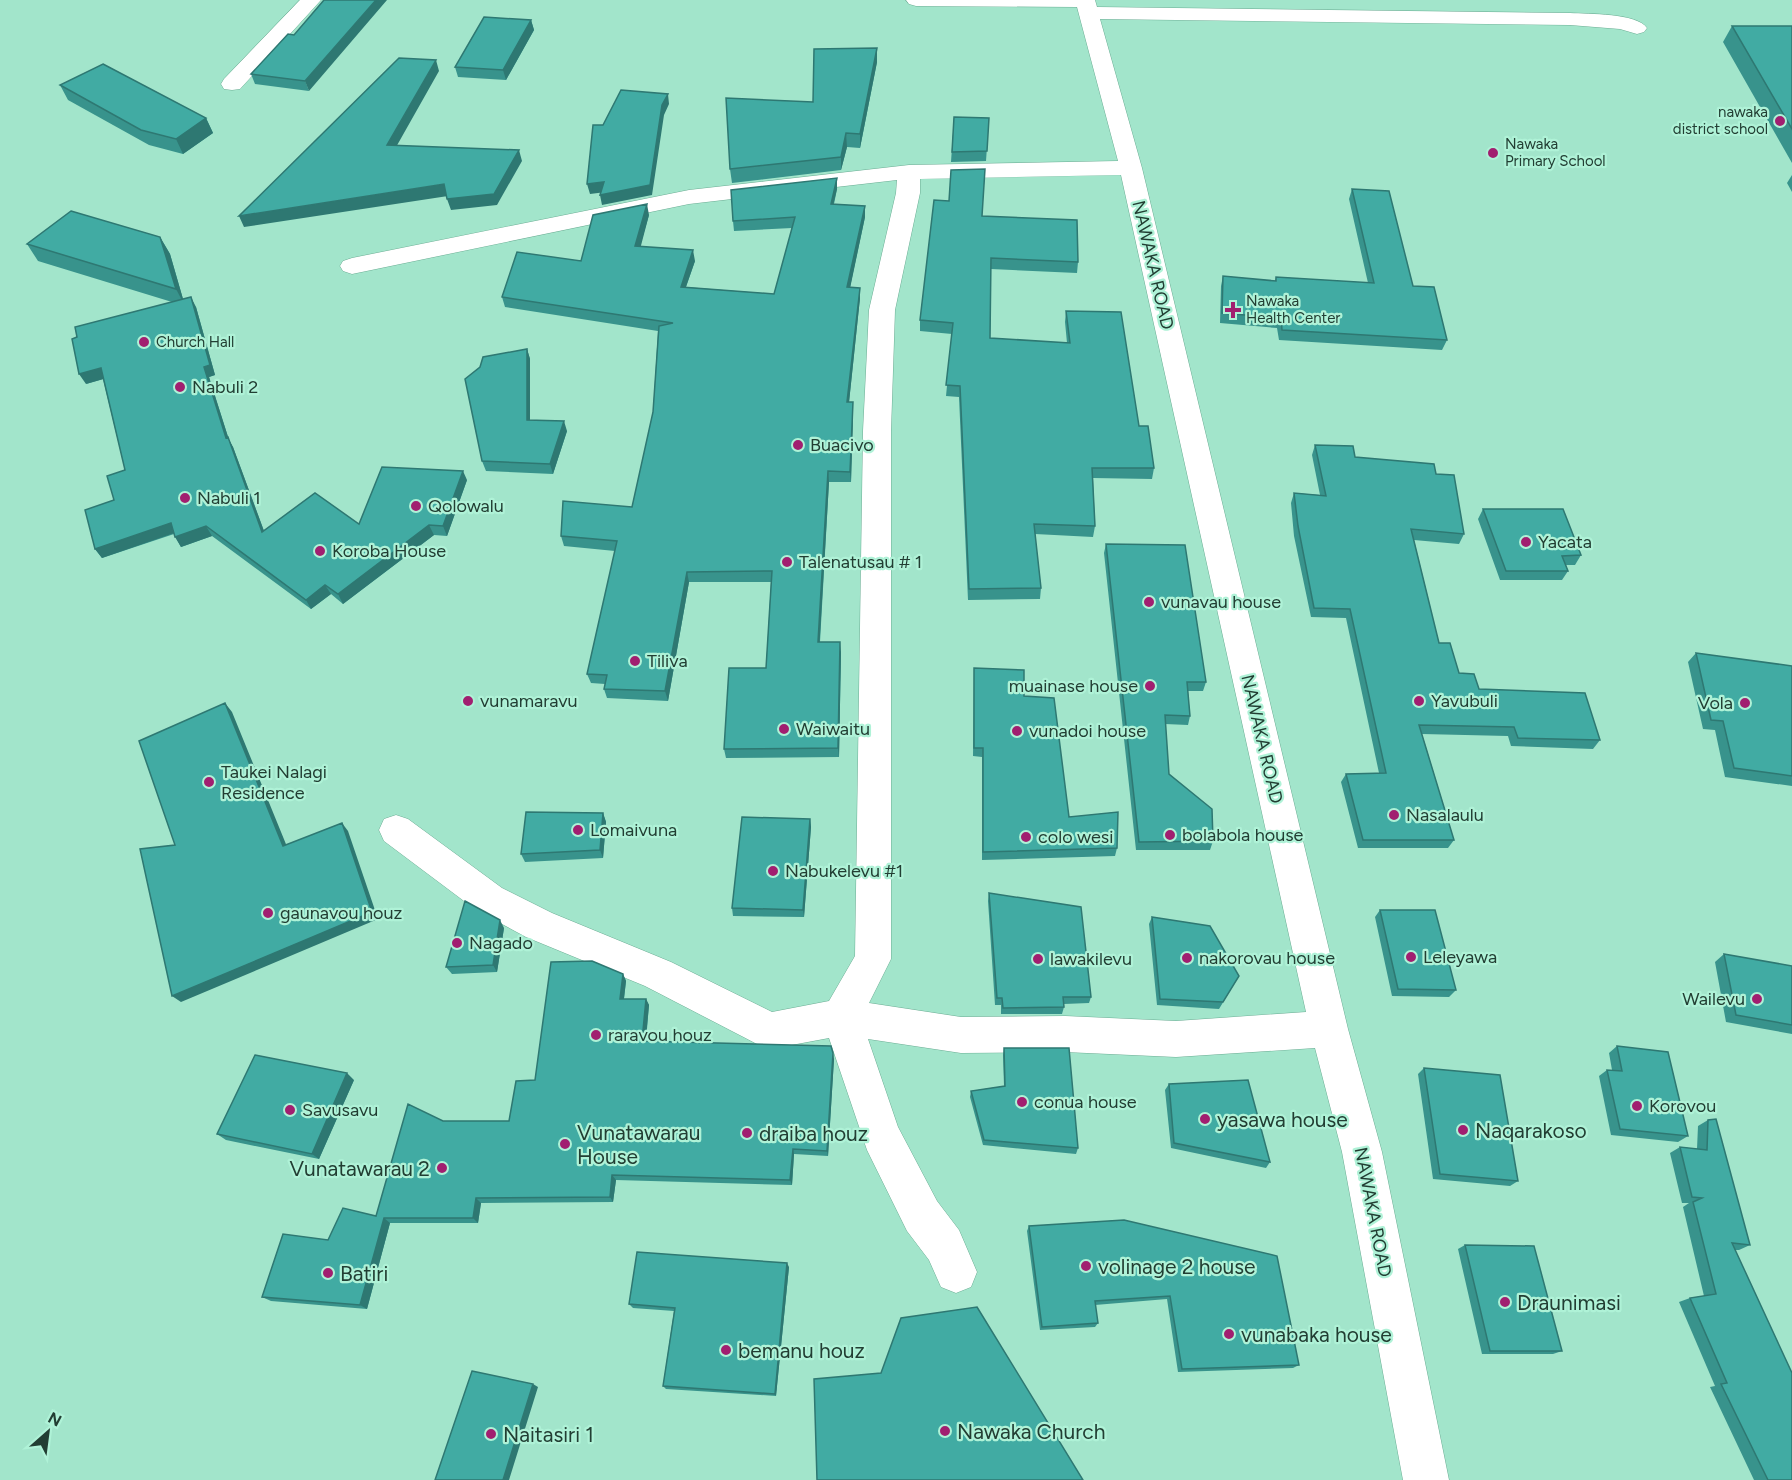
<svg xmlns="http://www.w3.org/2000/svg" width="1792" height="1480" font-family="Figtree,sans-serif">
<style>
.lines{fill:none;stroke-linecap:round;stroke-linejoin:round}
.minor-casing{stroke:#6cad94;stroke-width:1}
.minor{fill:#fff;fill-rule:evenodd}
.wall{fill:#38938c}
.shaded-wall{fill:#2e7872}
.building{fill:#41aba3;stroke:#2e7872;stroke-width:1.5}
.poi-dot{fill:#a11f70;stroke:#aff2d7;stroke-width:2}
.labels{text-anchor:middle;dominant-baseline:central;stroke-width:4.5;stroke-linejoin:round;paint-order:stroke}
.far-poi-label{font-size:15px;fill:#223e33;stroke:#aff2d7;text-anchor:start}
.street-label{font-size:18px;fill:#223e33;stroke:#aff2d7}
.poi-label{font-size:18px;fill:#223e33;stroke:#aff2d7;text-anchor:start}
.near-poi-label{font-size:21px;fill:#223e33;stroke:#aff2d7;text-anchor:start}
</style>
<rect width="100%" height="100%" fill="#a2e5cb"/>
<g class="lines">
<defs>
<path id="minor" d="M300 0H321L240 89 232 90 224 89 221 84 224 79Z
M906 0H1095L1097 7 1570 13C1588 14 1637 13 1647 28L1644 32 1637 34 1620 29 1570 25 1100 19 1142 168 1348 1029 1382 1152 1449 1480H1403L1342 1152 1315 1048 1176 1057 1065 1052 961 1053 868 1039 898 1127 937 1201 959 1230 977 1272 971 1287 956 1293 941 1287 929 1260 907 1231 867 1150 829 1038 770 1049 757 1044 645 986 526 937 476 910 384 841 379 830 384 819 396 815 408 819 502 888 552 913 671 962 772 1012 829 1001 855 956 863 431 869 310 896 193 897 180 689 204 352 274 343 271 340 266 343 261 352 258 689 190 909 165 1118 161 1077 7 916 6 909 4ZM1121 175 1306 1012 1176 1021 1065 1016 961 1017 869 1003 891 959V431L895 310 920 193V179Z"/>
</defs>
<!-- minor casing -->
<use href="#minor" class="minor-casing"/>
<!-- minor -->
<use href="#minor" class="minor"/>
</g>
<!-- wall -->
<path class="wall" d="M531 20 534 30 506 80 458 77 455 67Z
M1732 26H1792V163L1723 42Z
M288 34 309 91 255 84 251 74Z
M877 48V62L860 148 847 147 841 170 732 183 730 169 813 102Z
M60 85 206 118 213 133 183 154 149 145 68 100Z
M954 117 989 118 986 161 951 162Z
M1792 175V192L1787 183Z
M837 178V189L834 204 865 206V217L850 287 860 298 849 402H853V412L851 482H829L820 642 841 652 839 757 726 758 724 749 766 668 771 582H689L668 701 607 698 604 689 605 684 591 683 587 674 615 551 564 546 561 536 632 507 653 412 658 331 505 307 502 297 581 261 649 215 640 246 695 261 686 287 774 294 792 228 734 231 733 221Z
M1352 189 1447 340 1442 350 1279 340 1277 328 1220 323 1221 286 1223 276 1275 281 1276 277 1368 283 1349 199Z
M982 216 1078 262 1077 273 991 269 990 338 1067 343 1065 322 1066 311 1139 426 1154 468 1152 479 1093 478 1095 526 1093 537 1035 534 1041 588 1040 599 968 600 959 397 946 396 952 334 920 331V320Z
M160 237 170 254 183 299 196 307 215 375 209 377 229 440 233 447 264 531 359 524 467 480 447 536 434 535 343 604 331 594 311 609 212 536 181 547 174 534 102 558 95 549 125 470 103 379 86 384 172 302 38 261 27 244Z
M527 349 530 359V420L567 431 553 474 486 471 482 461Z
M1315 445 1355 457 1436 474 1464 534 1459 544 1414 540 1439 643 1459 673 1479 689 1600 740 1593 749 1511 746 1508 736 1422 734 1454 840 1448 848H1358L1341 782 1346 774 1379 773 1346 618 1311 617 1294 536 1291 503 1294 493 1320 495 1312 455Z
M1483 509 1581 555 1575 565H1566L1568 571 1562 580H1500L1478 519Z
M1106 544 1206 682 1203 691H1188L1190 716 1188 725 1165 724 1169 774 1213 841 1210 850H1136L1104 553Z
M1696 653 1792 666V786L1725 777 1715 730 1703 729 1688 662Z
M974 668 1024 696 1069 817 1117 848 1115 856 982 860V757L973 756Z
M603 813 606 822 603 858 525 862 521 854Z
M810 819 811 827 804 917 733 916 732 908Z
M989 893 1091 997 1089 1003 1064 1004V1007L1062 1014H1001V1005H995L988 901Z
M1380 910 1456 990 1449 997 1392 996 1375 917Z
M1152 917 1239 976 1219 1009 1157 1005 1149 924Z
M504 928 497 972 452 974 446 967Z
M1724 954 1792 966V1034L1726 1022 1715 962Z
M623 974 626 981 624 999H646L649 1005 646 1041 834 1059 828 1156 794 1154 792 1185 616 1180 613 1202 481 1203 478 1223H390L367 1309 271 1301 262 1297 328 1240 376 1216 443 1121H509L535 1080Z
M1617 1046 1688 1136 1678 1142 1611 1135 1599 1076 1607 1070H1612L1609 1053Z
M1004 1048 1078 1148 1076 1154 983 1145 970 1097 971 1091 1004 1086 1003 1055Z
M1424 1068 1518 1181 1510 1186 1433 1179 1418 1074Z
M354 1080 319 1159 226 1140 217 1134Z
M1169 1084 1270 1162 1266 1168 1171 1148 1165 1090Z
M1708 1120 1750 1245 1739 1250H1735L1792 1480H1754L1710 1387 1715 1386 1679 1302 1690 1298 1704 1296 1683 1207 1689 1203H1682L1670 1153 1680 1147 1697 1149 1698 1126Z
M1124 1220 1299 1365 1293 1368 1178 1372 1167 1299 1095 1305 1098 1323 1095 1327 1040 1330 1027 1231 1029 1226Z
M1465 1245 1562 1351 1553 1354H1482L1458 1249Z
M789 1267 776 1396 666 1389 663 1386 674 1311 633 1308 629 1304Z"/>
<!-- shaded-wall -->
<path class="shaded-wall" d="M376 0H387L309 91 305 81Z
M531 20 534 30 506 80 503 70Z
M877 48V62L860 148V134Z
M436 60 439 71 391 156 387 145Z
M668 94 669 104 664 115 652 195 602 205 600 195Z
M206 118 213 133 183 154 176 139Z
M846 133 847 147 841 170V157Z
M519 150 522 161 497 205 451 210 447 199Z
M837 178V189L831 214V204Z
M604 182 606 192 590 194 587 184Z
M444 184 448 196 244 227 239 216Z
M647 204 649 215 638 257 635 246Z
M865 206V217L848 298 847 287Z
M160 237 170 254 185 306 176 289Z
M693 250 695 261 682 298 681 287Z
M860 288V298L848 412 847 402Z
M191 297 196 307 215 375 209 377 229 440 233 447 268 542 262 532 226 438 204 367Z
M527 349 530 359V430L527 420Z
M101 368 107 378 86 384 79 374Z
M853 402V412L851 482 850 472Z
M564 421 567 431 553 474 550 464Z
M463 471 467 480 447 536 443 526Z
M828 471 829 482 819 652 818 642Z
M171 523 177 532 102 558 95 549Z
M429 525 434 535 343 604 338 594Z
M206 526 212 536 181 547 175 537Z
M687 572 689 582 668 701 665 691Z
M325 585 331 594 311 609 306 600Z
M840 642 841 652 839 757 838 748Z
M225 703 232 712 290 854 283 846Z
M603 813 606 822 603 858 600 850Z
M810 819 811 827 804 917 803 910Z
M342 823 348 831 378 919 181 1002 172 996Z
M500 920 504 928 497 972 493 965Z
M623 974 626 981 623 1006 620 999Z
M646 999 649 1005 645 1047 642 1041Z
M833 1053 834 1059 828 1156 827 1151Z
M347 1073 354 1080 319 1159 312 1154Z
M793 1149 794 1154 792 1185 790 1180Z
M612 1175 616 1180 613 1202 610 1197Z
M476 1198 481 1203 478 1223 473 1218Z
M384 1218 390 1223 367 1309 360 1305Z
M787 1263 789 1267 776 1396 775 1394Z
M533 1384 538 1387 509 1480H503Z"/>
<!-- building -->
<path class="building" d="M324 0H376L305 81 251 74 288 34 294 35Z
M484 17 531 20 503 70 455 67Z
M1732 26H1792V129Z
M877 48 860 134 846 133 841 157 730 169 726 98 813 102 814 49Z
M399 58 436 60 387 145 519 150 494 194 447 199 444 184 239 216Z
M103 64 206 118 176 139 141 130 60 85Z
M621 90 668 94 662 105 650 185 600 195 604 182 587 184 593 125H603Z
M954 117 989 118 987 151 952 152Z
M985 169 982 216 1077 220 1078 262 991 258 990 338 1070 343 1066 311 1121 312 1139 426H1148L1154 468H1092L1095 526 1034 524 1041 588 969 589 960 386 946 385 953 323 920 320 934 200 949 201 951 170Z
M837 178 831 204 865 206 847 287 860 288 847 402H853L850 472 828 471 818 642H840L838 748 724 749 729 668H766L772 571 687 572 665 691 604 689 607 675 587 674 617 541 561 536 563 501 632 507 653 412 659 326 673 323 502 297 517 252 581 261 593 215 647 204 635 246 693 250 681 287 774 294 795 217 733 221 731 190Z
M1352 189 1389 191 1413 286 1434 287 1447 340 1282 330 1281 318 1222 313 1223 276 1276 281V277L1374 283Z
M71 211 160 237 176 289 27 244Z
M191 297 210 365 204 367 226 438 228 437 262 532 315 493 359 524 382 467 463 471 443 526 429 525 338 594 325 585 306 600 206 526 175 537 171 523 95 549 85 510 114 500 107 476 125 470 101 368 79 374 72 339 77 337 75 327Z
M527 349V420L564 421 550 464 482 461 465 379 480 367 483 357Z
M1315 445 1353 446 1355 457 1434 464 1436 474 1454 475 1464 534 1411 529 1439 643H1450L1459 673 1474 674 1479 689 1585 693 1600 740 1518 738 1514 727 1419 725 1454 840H1363L1346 774 1386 773 1350 609 1314 608 1298 526 1294 493 1326 496Z
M1483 509H1563L1581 555 1562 556 1568 571H1506Z
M1106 544 1185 545 1206 682H1187L1190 716 1165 715 1169 774 1212 809 1213 841 1139 842Z
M1696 653 1792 666V776L1734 768 1723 721 1711 720Z
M974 668 1024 670V696L1054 698 1069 817 1118 812 1117 848 983 852V748H974Z
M225 703 283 846 342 823 372 912 172 996 140 849 175 845 139 741Z
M526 812 603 813 600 850 521 854Z
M742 817 810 819 803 910 732 908Z
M989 893 1081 907 1091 997H1063L1064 1007 1003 1008 1002 998H997Z
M465 901 500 920 493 965 446 967Z
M1380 910H1435L1456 990 1398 989Z
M1152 917 1210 926 1239 976 1223 1002 1160 999Z
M1724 954 1792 966V1025L1736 1015Z
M592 961 623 974 620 999H646L642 1041 831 1046 833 1053 827 1151 793 1149 790 1180 612 1175 610 1197 476 1198 473 1218H384L360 1305 262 1297 283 1234 328 1240 343 1208 376 1216 408 1104 443 1121H509L516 1081 535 1080 551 962Z
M1617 1046 1668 1052 1688 1136 1620 1129 1607 1070 1622 1071Z
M1004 1048H1069L1078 1148 984 1140 971 1091 1005 1086Z
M255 1055 347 1073 312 1154 217 1134Z
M1424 1068 1500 1075 1518 1181 1440 1174Z
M1248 1080 1270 1162 1174 1143 1169 1084Z
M1716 1119 1750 1245 1732 1243 1792 1373V1480H1768L1721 1384 1727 1383 1690 1298 1716 1294 1693 1202 1702 1198 1692 1197 1680 1147 1707 1150 1708 1120Z
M1124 1220 1277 1256 1299 1365 1182 1369 1170 1296 1095 1301 1098 1323 1042 1327 1029 1226Z
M1465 1245 1534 1246 1562 1351H1490Z
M637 1252 787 1263 775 1394 663 1386 675 1308 629 1304Z
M977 1307 1083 1480H817L814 1379 881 1373 901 1318Z
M472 1371 533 1384 503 1480H435Z"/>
<!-- markers -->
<g class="poi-dot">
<circle cx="1780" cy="121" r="6"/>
<circle cx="1493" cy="153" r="6"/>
<path d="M1230 301h6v6h6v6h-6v6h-6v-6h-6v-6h6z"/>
<circle cx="144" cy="342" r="6"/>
<circle cx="180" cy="387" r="6"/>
<circle cx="798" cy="445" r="6"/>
<circle cx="185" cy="498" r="6"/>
<circle cx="416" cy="506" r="6"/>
<circle cx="1526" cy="542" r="6"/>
<circle cx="320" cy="551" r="6"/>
<circle cx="787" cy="562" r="6"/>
<circle cx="1149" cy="602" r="6"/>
<circle cx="635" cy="661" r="6"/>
<circle cx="1150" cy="686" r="6"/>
<circle cx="468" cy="701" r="6"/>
<circle cx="1419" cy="701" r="6"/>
<circle cx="1745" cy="703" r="6"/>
<circle cx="784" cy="729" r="6"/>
<circle cx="1017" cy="731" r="6"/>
<circle cx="209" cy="782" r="6"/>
<circle cx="1394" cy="815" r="6"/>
<circle cx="578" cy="830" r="6"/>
<circle cx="1170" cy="835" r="6"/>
<circle cx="1026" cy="837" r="6"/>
<circle cx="773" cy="871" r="6"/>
<circle cx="268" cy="913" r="6"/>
<circle cx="457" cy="943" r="6"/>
<circle cx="1411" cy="957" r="6"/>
<circle cx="1187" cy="958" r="6"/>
<circle cx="1038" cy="959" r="6"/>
<circle cx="1757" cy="999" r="6"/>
<circle cx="596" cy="1035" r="6"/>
<circle cx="1022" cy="1102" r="6"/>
<circle cx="1637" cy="1106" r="6"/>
<circle cx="290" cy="1110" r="6"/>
<circle cx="1205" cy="1119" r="6"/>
<circle cx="1463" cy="1130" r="6"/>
<circle cx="747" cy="1133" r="6"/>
<circle cx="565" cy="1144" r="6"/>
<circle cx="442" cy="1168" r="6"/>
<circle cx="1086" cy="1266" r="6"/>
<circle cx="328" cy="1273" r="6"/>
<circle cx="1505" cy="1302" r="6"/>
<circle cx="1229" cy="1334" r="6"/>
<circle cx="726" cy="1350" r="6"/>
<circle cx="945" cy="1431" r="6"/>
<circle cx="491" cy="1434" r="6"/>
</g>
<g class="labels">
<!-- far-poi labels -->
<g class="far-poi-label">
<text x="1768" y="112" text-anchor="end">nawaka<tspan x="1768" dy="17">district school</tspan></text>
<text x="1505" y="144">Nawaka<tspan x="1505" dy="17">Primary School</tspan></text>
<text x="1246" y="301">Nawaka<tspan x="1246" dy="17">Health Center</tspan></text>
<text x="156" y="342">Church Hall</text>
</g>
<!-- street labels -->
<g class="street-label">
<text transform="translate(1153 265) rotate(77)">NAWAKA ROAD</text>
<text transform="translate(1262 739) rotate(77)">NAWAKA ROAD</text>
<text transform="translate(1373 1212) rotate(79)">NAWAKA ROAD</text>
</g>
<!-- poi labels -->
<g class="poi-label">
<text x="192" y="387">Nabuli 2</text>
<text x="810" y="445">Buacivo</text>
<text x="197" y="498">Nabuli 1</text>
<text x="428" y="506">Qolowalu</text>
<text x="1538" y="542">Yacata</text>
<text x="332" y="551">Koroba House</text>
<text x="799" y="562">Talenatusau # 1</text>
<text x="1161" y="602">vunavau house</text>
<text x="647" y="661">Tiliva</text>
<text x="1138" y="686" text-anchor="end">muainase house</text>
<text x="480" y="701">vunamaravu</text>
<text x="1431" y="701">Yavubuli</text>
<text x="1733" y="703" text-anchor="end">Vola</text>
<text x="796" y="729">Waiwaitu</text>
<text x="1029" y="731">vunadoi house</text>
<text x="221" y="772">Taukei Nalagi<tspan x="221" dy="21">Residence</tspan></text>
<text x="1406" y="815">Nasalaulu</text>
<text x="590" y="830">Lomaivuna</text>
<text x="1182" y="835">bolabola house</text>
<text x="1038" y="837">colo wesi</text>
<text x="785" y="871">Nabukelevu #1</text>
<text x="280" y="913">gaunavou houz</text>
<text x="469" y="943">Nagado</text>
<text x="1423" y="957">Leleyawa</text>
<text x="1199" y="958">nakorovau house</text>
<text x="1050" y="959">lawakilevu</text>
<text x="1745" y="999" text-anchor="end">Wailevu</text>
<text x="608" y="1035">raravou houz</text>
<text x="1034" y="1102">conua house</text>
<text x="1649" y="1106">Korovou</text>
<text x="302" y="1110">Savusavu</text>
</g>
<!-- near-poi labels -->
<g class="near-poi-label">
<text x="1217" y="1119">yasawa house</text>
<text x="1475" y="1130">Naqarakoso</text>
<text x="577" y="1132">Vunatawarau<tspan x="577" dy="24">House</tspan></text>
<text x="759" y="1133">draiba houz</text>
<text x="430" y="1168" text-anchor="end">Vunatawarau 2</text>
<text x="1098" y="1266">volinage 2 house</text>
<text x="340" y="1273">Batiri</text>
<text x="1517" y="1302">Draunimasi</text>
<text x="1241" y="1334">vunabaka house</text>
<text x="738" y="1350">bemanu houz</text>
<text x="957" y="1431">Nawaka Church</text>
<text x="503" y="1434">Naitasiri 1</text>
</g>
</g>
<!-- north arrow -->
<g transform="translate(48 1432) rotate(28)" stroke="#aff2d7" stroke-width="4.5" paint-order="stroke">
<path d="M0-4.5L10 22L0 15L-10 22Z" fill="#223e33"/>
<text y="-9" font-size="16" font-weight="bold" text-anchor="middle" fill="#223e33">N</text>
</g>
</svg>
